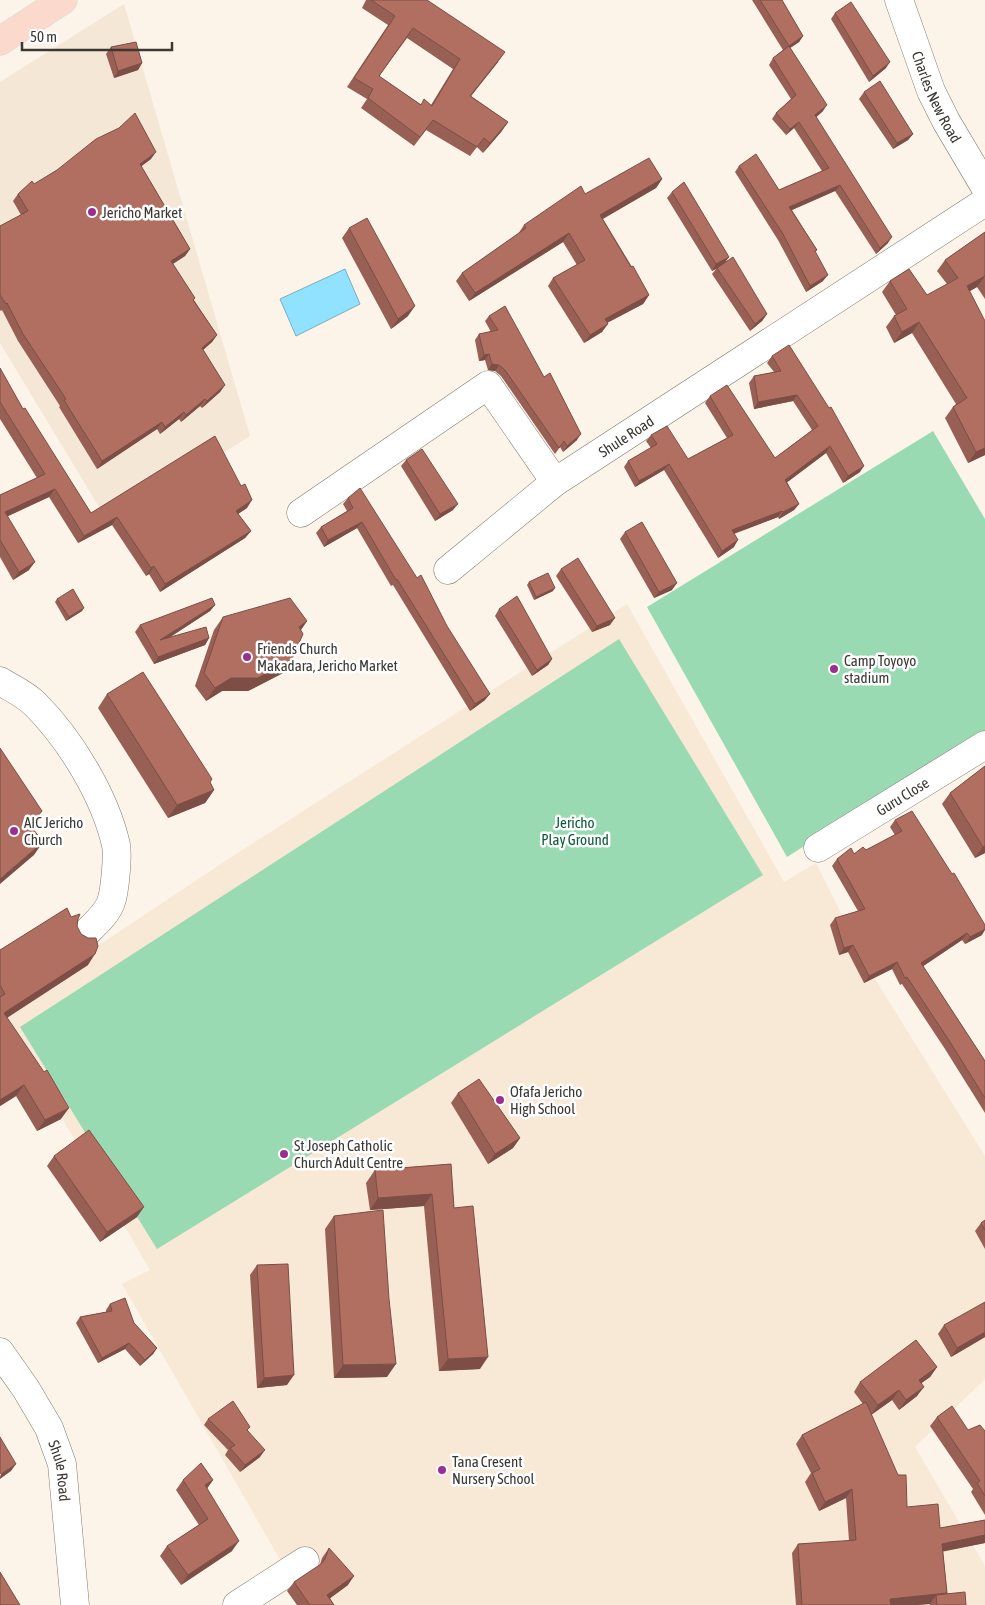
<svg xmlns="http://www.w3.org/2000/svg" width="985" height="1605" font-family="'Asap Condensed',sans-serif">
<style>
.built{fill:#f4e7d5}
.education{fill:#f8e8d6}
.green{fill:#99dab3}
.water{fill:#91e2fe;stroke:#77afc1}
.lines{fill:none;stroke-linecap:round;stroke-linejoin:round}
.minor-casing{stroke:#817a6f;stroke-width:29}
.major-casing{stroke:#d8d7d6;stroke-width:29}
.minor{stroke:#fff;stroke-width:28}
.major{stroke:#fbdacd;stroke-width:28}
.wall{fill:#985f54;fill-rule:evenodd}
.shaded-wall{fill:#7c4e45}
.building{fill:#b16f62;stroke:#7c4e45;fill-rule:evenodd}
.poi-dot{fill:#992f91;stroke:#fff;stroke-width:2}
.labels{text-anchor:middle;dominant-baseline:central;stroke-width:5;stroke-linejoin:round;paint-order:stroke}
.street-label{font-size:15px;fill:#3b3834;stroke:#fff}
.poi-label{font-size:15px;fill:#3b3834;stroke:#fff;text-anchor:start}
.park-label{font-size:15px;fill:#0a5b37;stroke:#fff}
</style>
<rect width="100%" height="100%" fill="#fcf4e8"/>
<!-- built -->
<path class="built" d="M124 4 250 436 110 525 0 343V82Z"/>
<!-- education -->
<path class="education" d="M627 604 784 882 816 863 870 971 985 1156V1379L915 1447 985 1566V1605H306L122 1284 150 1270 0 1011 233 856Z"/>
<!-- green -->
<path class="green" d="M933 431 985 519V731L787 857 647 607Z
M619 639 763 875 157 1249 20 1027Z"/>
<!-- water -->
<path class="water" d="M345 269 360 304 296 336 280 299Z"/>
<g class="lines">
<defs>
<g id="minor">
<path id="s1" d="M899 0 931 91 946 121 985 187"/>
<path id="s2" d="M301 513 488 385 555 482 985 202"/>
<path d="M448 570 555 482"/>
<path d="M0 681C11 688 25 694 35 704 70 739 105 796 116 845 118 855 115 891 111 902 107 914 94 925 85 934"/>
<path id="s3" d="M818 848 985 745"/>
<path id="s4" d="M0 1352 26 1389 49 1428 62 1464 75 1605"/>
<path d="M237 1605 305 1561"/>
</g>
<path id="major" d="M0 41 63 0"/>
</defs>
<!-- minor casing -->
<use href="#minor" class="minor-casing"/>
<!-- major casing -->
<use href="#major" class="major-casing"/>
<!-- minor -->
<use href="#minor" class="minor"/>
<!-- major -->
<use href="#major" class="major"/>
</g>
<!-- wall -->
<path class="wall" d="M366 0H427L498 62 471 96 508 122 501 132 483 153 477 147 470 156 426 130 414 146 361 108 367 99 347 87 388 25 362 8ZM407 38 453 69 431 105 420 104 379 76Z
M752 0H782L803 36 799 42 790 48 823 111 816 117 888 243 876 254 835 191 792 210 817 250 815 252 823 281 806 292 778 240 735 172 739 166 779 190 822 171 794 128 786 135 772 119 776 113 791 99 769 65 773 58 783 50Z
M835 13 886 68 869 82 831 19Z
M111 47 142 63 138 70 114 78 106 54Z
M864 92 913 134 908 140 893 149 859 99Z
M151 159 141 166 190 249 185 256 173 264 194 300 217 335 212 342 203 350 225 385 220 392 202 408 200 406 181 422 179 419 160 434 157 429 97 469 67 420 59 407 60 406 18 341 2 310 1 311 0 310V226L21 215 13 201 18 194 34 184Z
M662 179 656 188 603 219 649 295 643 304 607 323 602 332 584 343 548 286 553 278 577 265 563 242 469 301 456 281 462 273 518 234 524 225 585 194Z
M672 192 726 262 767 314 762 321 750 331 712 274 716 269 712 271 667 198Z
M349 228 408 316 391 329 342 238Z
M985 232V299L977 287 970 291 985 455 968 463 945 418 953 407 956 404 912 333 894 343 886 327 894 316 896 315 882 292 890 281 927 295 947 284 937 271 945 260Z
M489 316 577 440 563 452 560 447 555 454 501 376 495 371 488 370 485 360 479 361 475 340 479 334 491 332 485 321Z
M772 356 860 472 843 483 826 453 787 482 799 504 794 510 779 519 778 517 734 534V547L718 558 664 470 635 487 624 467 628 461 651 448 646 441 651 435 688 459 727 438 705 403 710 396 775 458 812 430 793 401 754 409 749 383 754 376 774 372 767 363Z
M0 368 23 409 91 513 247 508 238 514 251 531 245 538 160 592 149 574 146 576 112 525 78 543 49 497 7 516 29 570 13 580 0 557V495L37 478 0 419Z
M406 460 453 510 435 521 401 466Z
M348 498 485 700 470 711 393 585 391 586 357 528 324 547 316 533 321 527 347 511 343 504Z
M625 532 672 590 654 598 620 539Z
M561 569 610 625 592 632 556 576Z
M529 582 553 591 534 600 527 585Z
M57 599 82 611 66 621 55 602Z
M215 605 210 611 170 637 209 638 205 645 154 664 135 632 140 625Z
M499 609 552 659 548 665 532 676 495 616Z
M223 617 307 621 301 630 292 659 283 673 248 691H222L206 701 195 686 214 630Z
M107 694 214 790 205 803 168 818 98 708Z
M985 766V853L975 858 942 804 950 793Z
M895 820 982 935 965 944 962 940 923 966 985 1061V1113L945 1049 902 984 900 985 892 969 864 983 848 952 839 955 830 925 835 918 858 911 832 866 837 859 866 850 895 835 890 827Z
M71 917 78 919 77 926 88 965 7 1018 61 1119 37 1131 16 1096 0 1106V950Z
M458 1093 520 1138 513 1148 488 1164 451 1103Z
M54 1156 137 1217 100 1242 47 1166Z
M451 1164 454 1208 480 1369 439 1371 424 1206 370 1210 366 1183 375 1170Z
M334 1216 387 1377 334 1378 325 1229Z
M985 1220V1249L975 1231 981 1223Z
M257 1265 287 1385 257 1388 250 1275Z
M110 1304 134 1323 157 1348 153 1354 140 1366 125 1349 98 1363 76 1323 80 1317 106 1312V1310Z
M944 1325 985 1337 951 1357 938 1334Z
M937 1367 930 1377 921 1383 917 1396 899 1410 892 1400 871 1415 907 1507 940 1528 985 1520V1543L943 1551 947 1593 966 1605H929L930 1604 916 1605H796L792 1553 798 1544 849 1541 846 1498 819 1511 805 1482 811 1473 796 1444 802 1435 863 1404 854 1392 860 1382Z
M937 1417 968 1430 985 1431V1515L971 1492 973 1489 930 1426Z
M208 1419 248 1431 260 1457 240 1472 225 1455 228 1450 204 1425Z
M183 1480H213L207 1488 232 1551 181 1585 160 1556 167 1546 199 1525 176 1490Z
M329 1548 348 1585 330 1598 334 1605H297L287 1591 294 1582 320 1565 322 1558Z"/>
<!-- shaded-wall -->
<path class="shaded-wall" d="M803 36 799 42 784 52 789 46Z
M505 52 498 62 463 106 470 96Z
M890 62 886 68 869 82 873 76Z
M142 63 138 70 114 78 118 71Z
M827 105 823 111 811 122 815 115Z
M508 122 501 132 483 153 490 143Z
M799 122 794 128 786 135 790 129Z
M913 134 908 140 893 149 897 143Z
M156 152 151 159 135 171 140 164Z
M662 179 656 188 595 223 600 215Z
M840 185 835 191 785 213 789 207Z
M569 233 563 242 469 301 475 293Z
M892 237 888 243 876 254 880 248Z
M190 249 185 256 166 268 171 261Z
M729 257 724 264 712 271 716 264Z
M828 275 823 281 806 292 810 286Z
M985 276 977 287 959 297 967 286Z
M649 295 643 304 599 327 605 319Z
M415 306 408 316 391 329 398 319Z
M767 314 762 321 750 331 755 324Z
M919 322 912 333 894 343 902 332Z
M608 324 602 332 584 343 590 335Z
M217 335 212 342 196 356 202 348Z
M489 354 485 360 479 361 484 355Z
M492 364 499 365 495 371 488 370Z
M225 385 220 392 202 408 207 401Z
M797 395 793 401 754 409 758 402Z
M205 399 200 406 181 422 186 415Z
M184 412 179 419 160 434 165 427Z
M162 422 157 429 97 469 102 461Z
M581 434 577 440 563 452 567 446Z
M830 446 826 453 781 487 785 480Z
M985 448V455L968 463 976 452Z
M669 464 664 470 635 487 639 481Z
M864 466 860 472 843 483 848 476Z
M55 489 49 497 0 520 5 512Z
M252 500 247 508 230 519 236 511Z
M458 504 453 510 435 521 440 514Z
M799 504 794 510 779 519 783 512Z
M782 511 778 517 727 536 732 530Z
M117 517 112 525 78 543 84 536Z
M362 522 357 528 324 547 328 540Z
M251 531 245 538 160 592 165 584Z
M738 540 734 547 718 558 722 551Z
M35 562 29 570 13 580 19 572Z
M154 566 149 574 146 576 151 568Z
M677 583 672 590 654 598 659 592Z
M555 588 553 591 534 600 536 597Z
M215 605 210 611 155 647 160 640Z
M84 608 82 611 66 621 69 617Z
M615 618 610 625 592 632 597 626Z
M307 621 298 634 299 627Z
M209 638 205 645 154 664 158 657Z
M292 659 283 673 248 691H222L206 701 215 688 231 678Z
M552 659 548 665 532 676 537 670Z
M490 694 485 700 470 711 475 704Z
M214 790 205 803 168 818 177 805Z
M42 811 33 824 21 838 30 825Z
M43 842 34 855 0 884V879Z
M985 846V853L975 858 983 847Z
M985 929V930L982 935 965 944 970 937Z
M967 933 962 940 916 971 921 963Z
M853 945 848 952 839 955 844 948Z
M95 954 88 965 0 1022 4 1013Z
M897 962 892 969 864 983 869 976Z
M24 1085 16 1096 0 1106V1100Z
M69 1108 61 1119 37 1131 45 1120Z
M520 1138 513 1148 488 1164 495 1154Z
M432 1194 424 1206 370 1210 378 1198Z
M144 1207 137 1217 100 1242 107 1232Z
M985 1332V1337L951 1357 957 1348Z
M129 1343 125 1349 98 1363 102 1358Z
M157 1348 153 1354 140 1366 145 1360Z
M488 1357 480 1369 439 1371 448 1359Z
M396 1364 387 1377 334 1378 343 1365Z
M937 1367 930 1377 912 1390 919 1380Z
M294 1375 287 1385 257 1388 264 1378Z
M924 1387 917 1396 899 1410 906 1400Z
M899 1390 892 1400 871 1415 878 1405Z
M265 1450 260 1457 240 1472 245 1465Z
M16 1464 11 1471 0 1479V1477L1 1474Z
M213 1480 206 1490 205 1485Z
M852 1489 846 1498 819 1511 825 1502Z
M985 1535V1543L936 1553 942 1544Z
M239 1541 232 1551 181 1585 188 1575Z
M354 1576 348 1585 321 1605 327 1595Z
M947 1593 936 1595 930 1604 916 1605H886L890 1599Z"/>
<!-- building -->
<path class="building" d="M371 0H427L505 52 470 96 508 122 490 143 484 138 477 147 433 120 420 137 368 98 373 89 354 78 395 16ZM413 28 460 59 432 106 424 99 421 105 379 76Z
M760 0H782L803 36 789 46Z
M851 2 890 62 873 76 835 13Z
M136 42 142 63 118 71 111 47Z
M789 46 827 105 815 115 892 237 880 248 840 185 789 207 817 250 815 251 828 275 810 286 783 234 739 166 756 154 779 190 829 168 799 122 790 129 776 113 796 95 773 58Z
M880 81 913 134 897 143 864 92Z
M135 113 156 152 140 164 190 249 171 261 195 298 193 300 217 335 202 348 225 385 207 401 205 399 186 415 184 412 165 427 162 422 102 461 72 413 64 400 66 399 23 334 7 303 6 304 0 295V226L28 211 18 194 32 181 34 184 57 170 96 139 119 128Z
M649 158 662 179 600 215 631 267 633 266 649 295 605 319 608 324 590 335 553 278 585 260 569 233 475 293 462 273 526 228 524 225 581 186 585 194Z
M684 182 729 257 716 264 672 192Z
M367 218 415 306 398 319 349 228Z
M985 232V276L967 286 985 321V448L976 452 953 407 967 398 919 322 902 332 894 316 907 309 890 281 909 269 927 295 958 278 945 260Z
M733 257 767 314 755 324 717 268Z
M505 306 544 377 550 373 581 434 567 446 564 441 559 448 505 370 499 365 492 364 489 354 484 355 479 334 498 330 489 316Z
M789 345 829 408 831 407 864 466 848 476 830 446 785 480 799 504 783 512 782 511 732 530 738 540 722 551 669 464 639 481 628 461 657 444 651 435 667 426 688 459 733 435 710 396 727 385 775 458 818 426 797 395 758 402 754 376 781 371 772 356Z
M0 368 23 409 25 408 91 513 215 436 241 486 245 484 252 500 236 511 251 531 165 584 154 566 151 568 117 517 84 536 55 489 5 512 35 562 19 572 0 540V495L45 474 0 402Z
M422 449 458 504 440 514 406 460Z
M360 488 417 578 421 575 447 626 490 694 475 704 397 579 396 580 362 522 328 540 321 527 353 508 348 498Z
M642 522 677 583 659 592 625 532Z
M578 558 615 618 597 626 561 569Z
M548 573 555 588 536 597 529 582Z
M73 589 84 608 69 617 57 599Z
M517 596 552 659 537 670 499 609Z
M212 598 215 605 160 640 206 627 209 638 158 657 140 625Z
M290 598 307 621 299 627 303 634 292 659 258 678H231L215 688 204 673 223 617Z
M143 672 212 779 210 782 214 790 177 805 107 694Z
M0 748 42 811 30 825 43 842 0 879Z
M985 766V846L983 847 950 793Z
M912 811 952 874 954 873 985 925V929L970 937 967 933 921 963 985 1061V1098L950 1042 907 977 905 978 897 962 869 976 853 945 844 948 835 918 865 909 837 859 851 848 854 854 863 847 866 850 902 831 895 820Z
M67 908 71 917 80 914 78 919 77 926 81 934 88 938H96L98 946 95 954 4 1013 44 1072 47 1070 69 1108 45 1120 24 1085 0 1100V997L5 994 0 985V950Z
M479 1079 520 1138 495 1154 458 1093Z
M89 1130 144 1207 107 1232 54 1156Z
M451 1164 454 1208 473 1206 488 1357 448 1359 432 1194 378 1198 375 1170Z
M383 1210 389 1299 396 1364 343 1365 334 1216Z
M985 1220V1230L981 1223Z
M288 1264 294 1375 264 1378 257 1265Z
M125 1298 134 1323 157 1348 145 1360 129 1343 102 1358 80 1317 112 1311 110 1304Z
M985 1302V1332L957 1348 944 1325Z
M916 1340 937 1367 919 1380 924 1387 906 1400 899 1390 878 1405 860 1382Z
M233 1401 250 1427 247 1430 265 1450 245 1465 230 1448 235 1445 208 1419Z
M866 1402 898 1475H906L907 1507 938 1504 940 1528 985 1520V1535L942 1544 947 1593 890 1599 891 1605H802L798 1544 856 1540 852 1489 825 1502 812 1473 820 1469 802 1435Z
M952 1406 968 1430 980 1425 985 1431V1496L977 1483 980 1481 937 1417Z
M0 1437 16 1464 1 1474 0 1472Z
M201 1463 213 1480 205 1485 239 1541 188 1575 167 1546 208 1519 183 1480Z
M329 1548 354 1576 327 1595 334 1605H310L294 1582 321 1564 325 1559Z
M0 1572 20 1605H0Z
M965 1592 966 1605H937L936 1595Z"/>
<!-- markers -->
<g class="poi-dot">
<circle cx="92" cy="212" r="5"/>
<circle cx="247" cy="657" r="5"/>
<circle cx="834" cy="669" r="5"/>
<circle cx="14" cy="831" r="5"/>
<circle cx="500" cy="1100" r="5"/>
<circle cx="284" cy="1154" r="5"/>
<circle cx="442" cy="1470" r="5"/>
</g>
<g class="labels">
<!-- street labels -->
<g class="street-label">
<text stroke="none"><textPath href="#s1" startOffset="104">Charles New Road</textPath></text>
<text stroke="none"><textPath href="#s2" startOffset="429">Shule Road</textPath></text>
<text stroke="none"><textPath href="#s3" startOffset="99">Guru Close</textPath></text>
<text stroke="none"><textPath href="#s4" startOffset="135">Shule Road</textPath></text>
</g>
<!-- poi labels -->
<g class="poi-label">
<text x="102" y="212">Jericho Market</text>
<text x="257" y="648">Friends Church<tspan x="257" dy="17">Makadara, Jericho Market</tspan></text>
<text x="844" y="660">Camp Toyoyo<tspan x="844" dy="17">stadium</tspan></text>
<text x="24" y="822">AIC Jericho<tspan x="24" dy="17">Church</tspan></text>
<text x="510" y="1091">Ofafa Jericho<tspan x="510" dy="17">High School</tspan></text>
<text x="294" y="1145">St Joseph Catholic<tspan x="294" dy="17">Church Adult Centre</tspan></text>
<text x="452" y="1461">Tana Cresent<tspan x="452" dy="17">Nursery School</tspan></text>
</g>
<!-- park labels -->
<g class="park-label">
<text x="575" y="822">Jericho<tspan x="575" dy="17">Play Ground</tspan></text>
</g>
</g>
<!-- scale -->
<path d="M22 42v8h150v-8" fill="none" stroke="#3b3834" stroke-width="2.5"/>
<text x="30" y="42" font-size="15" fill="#3b3834" stroke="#ffffff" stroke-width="4" paint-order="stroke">50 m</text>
</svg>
